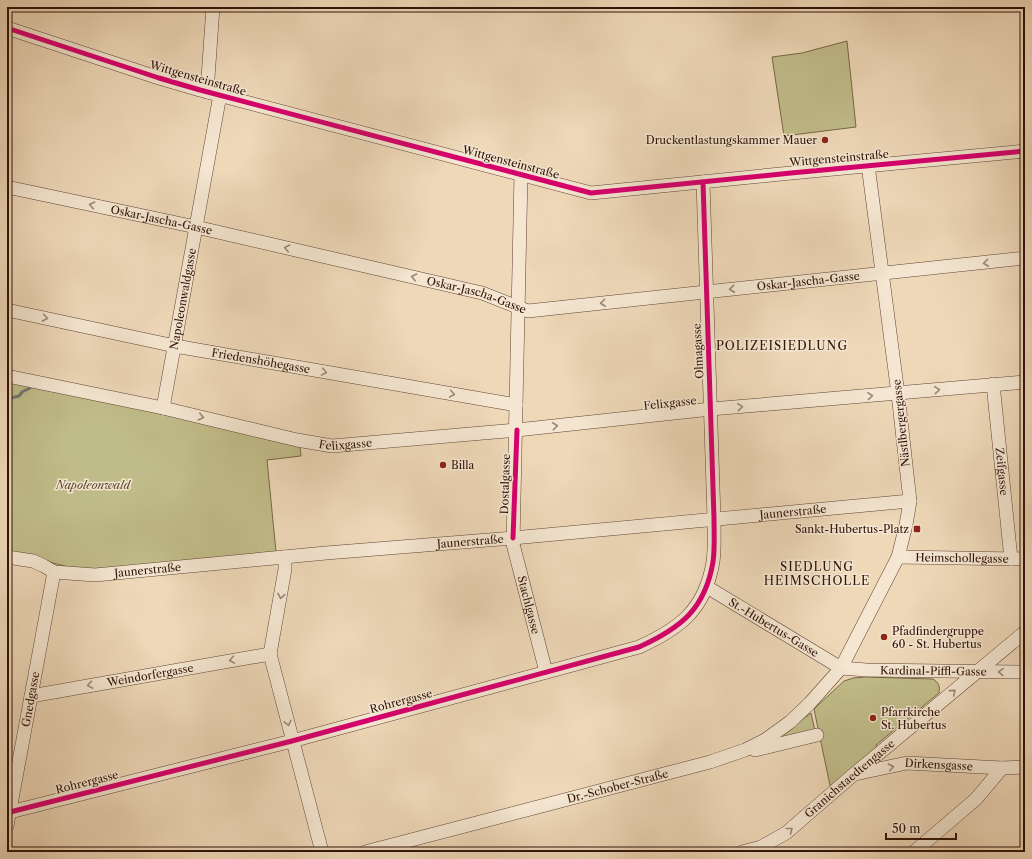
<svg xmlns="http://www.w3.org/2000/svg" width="1032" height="859" font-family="'Libre Caslon Text',serif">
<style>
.green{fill:#c0bc89;stroke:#786748}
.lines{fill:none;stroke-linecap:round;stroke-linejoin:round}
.stream{stroke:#717672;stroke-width:3}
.minor-casing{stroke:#604434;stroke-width:14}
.minor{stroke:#f4e6d1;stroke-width:13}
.cycleway-casing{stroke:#f4e6d1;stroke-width:8}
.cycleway{stroke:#d6006c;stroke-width:5}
.oneway{stroke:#9c8777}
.poi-dot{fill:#8f2418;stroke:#f4e6d1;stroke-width:1.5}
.labels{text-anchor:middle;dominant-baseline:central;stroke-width:3;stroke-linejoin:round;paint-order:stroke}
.street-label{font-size:11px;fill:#301208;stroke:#f4e6d1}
.poi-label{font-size:11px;fill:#301208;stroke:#f4e6d1;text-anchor:start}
.park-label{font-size:11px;font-style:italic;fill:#5b452f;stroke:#f4e6d1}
.neighbourhood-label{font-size:12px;letter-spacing:1px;fill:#301208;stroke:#f4e6d1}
</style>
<rect width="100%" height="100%" fill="#eed8b8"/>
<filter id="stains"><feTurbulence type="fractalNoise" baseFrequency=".005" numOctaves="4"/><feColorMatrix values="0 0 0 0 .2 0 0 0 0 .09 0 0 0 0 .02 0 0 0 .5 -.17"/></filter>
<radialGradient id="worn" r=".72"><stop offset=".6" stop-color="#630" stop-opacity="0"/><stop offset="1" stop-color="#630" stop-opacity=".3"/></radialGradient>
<!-- green -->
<path class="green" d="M847 41 856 127 784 136 772 57 802 53Z
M7 381 156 412 300 446 301 456 267 460 276 552 109 570 68 567 38 559 7 553Z
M865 677 933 679C939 683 940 686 939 693L876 745 877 748 831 790 814 709 844 681 853 678Z
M811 713 815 731 772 742Z"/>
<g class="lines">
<!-- stream -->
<path class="stream" d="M7 399 19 396 22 392 30 388"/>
<defs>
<g id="minor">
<path d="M7 28 159 78 200 90 591 193 791 173 1025 151"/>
<path d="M207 92 213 7"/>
<path id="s1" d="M521 175 513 544 546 672"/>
<path id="s2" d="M7 187 196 227 482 293 528 311 1025 258"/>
<path id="s3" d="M7 310 175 346 516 405"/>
<path id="s4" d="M7 376 163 408 297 440 332 446 517 430 711 409 1025 382"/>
<path id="s5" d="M993 384 1011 559"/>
<path id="s6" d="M163 408 220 95"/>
<path id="s7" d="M7 557 33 561 44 566 54 572 95 575 326 553 513 538 910 501"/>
<path d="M285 557V569L270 654 322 852"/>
<path id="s8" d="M898 557 1025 559"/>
<path id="s9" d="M707 587 841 668 866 670 1025 672"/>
<path id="s10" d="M31 696 270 654"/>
<path d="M755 750 817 735"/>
<path id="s11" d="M855 774 907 763 1002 768 1025 767"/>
<path d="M7 812H10L292 741 639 647C681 628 705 609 713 562 715 548 714 532 714 518L703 182"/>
<path id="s12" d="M7 826 54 572"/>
<path id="s13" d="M365 852 710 762 745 750 765 740 790 722 810 703 841 668 898 557 906 525 910 501 898 394 868 165"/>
<path id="s14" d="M742 852 761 847 786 833 853 775 1025 632"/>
<path d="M914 852 976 799 1002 768"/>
</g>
</defs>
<!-- minor casing -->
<use href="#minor" class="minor-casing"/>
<!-- minor -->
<use href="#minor" class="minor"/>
<defs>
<path id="cycleway" d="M7 28 159 78 200 90 591 193 791 173 1025 151
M513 538 517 430
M7 812H10L292 741 639 647C681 628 705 609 713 562 715 548 714 532 714 518L703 182"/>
</defs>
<!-- cycleway casing -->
<use href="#cycleway" class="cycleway-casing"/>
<!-- cycleway -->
<use href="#cycleway" class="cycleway"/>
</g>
<!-- one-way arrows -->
<defs><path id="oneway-chevron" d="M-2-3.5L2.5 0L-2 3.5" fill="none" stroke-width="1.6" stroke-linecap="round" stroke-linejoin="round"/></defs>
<g class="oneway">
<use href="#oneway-chevron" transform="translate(92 205) rotate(-168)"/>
<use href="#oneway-chevron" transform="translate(287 248) rotate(-167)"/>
<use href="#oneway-chevron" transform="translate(986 263) rotate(174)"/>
<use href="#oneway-chevron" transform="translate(414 277) rotate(-167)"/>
<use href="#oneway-chevron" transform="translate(732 289) rotate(174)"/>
<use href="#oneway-chevron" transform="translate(603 303) rotate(174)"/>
<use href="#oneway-chevron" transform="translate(45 318) rotate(12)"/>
<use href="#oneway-chevron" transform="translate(324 372) rotate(10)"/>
<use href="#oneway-chevron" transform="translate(937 390) rotate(-5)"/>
<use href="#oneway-chevron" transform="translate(452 394) rotate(10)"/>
<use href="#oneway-chevron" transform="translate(870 396) rotate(-5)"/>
<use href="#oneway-chevron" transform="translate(740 407) rotate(-5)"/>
<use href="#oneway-chevron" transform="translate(201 417) rotate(13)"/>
<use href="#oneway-chevron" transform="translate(555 426) rotate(-6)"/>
<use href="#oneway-chevron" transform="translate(281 596) rotate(100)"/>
<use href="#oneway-chevron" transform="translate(232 660) rotate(170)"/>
<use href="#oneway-chevron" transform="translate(1001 672) rotate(-179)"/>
<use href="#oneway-chevron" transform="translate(90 685) rotate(170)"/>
<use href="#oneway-chevron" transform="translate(953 692) rotate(-40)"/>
<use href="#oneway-chevron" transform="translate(288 723) rotate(76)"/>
<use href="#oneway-chevron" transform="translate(891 767) rotate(-12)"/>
<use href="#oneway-chevron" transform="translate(790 830) rotate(-38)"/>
</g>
<!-- markers -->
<g class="poi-dot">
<circle cx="825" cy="140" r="4"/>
<circle cx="443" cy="465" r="4"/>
<rect x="913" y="525" width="8" height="8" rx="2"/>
<circle cx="884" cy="637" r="4"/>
<circle cx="873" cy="718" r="4"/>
</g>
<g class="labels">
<!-- street labels -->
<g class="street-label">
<text transform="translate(198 78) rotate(16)">Wittgensteinstraße</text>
<text transform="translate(839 158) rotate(-5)">Wittgensteinstraße</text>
<text transform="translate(511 162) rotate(15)">Wittgensteinstraße</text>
<text stroke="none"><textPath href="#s2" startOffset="158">Oskar-Jascha-Gasse</textPath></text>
<text stroke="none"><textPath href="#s2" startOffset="818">Oskar-Jascha-Gasse</textPath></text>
<text stroke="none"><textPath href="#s2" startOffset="482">Oskar-Jascha-Gasse</textPath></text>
<text stroke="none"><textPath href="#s6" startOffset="111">Napoleonwaldgasse</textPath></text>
<text transform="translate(698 351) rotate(-93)">Olmagasse</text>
<text stroke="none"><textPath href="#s3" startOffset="259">Friedenshöhegasse</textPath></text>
<text transform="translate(670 403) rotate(-6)">Felixgasse</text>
<text transform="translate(901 423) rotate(-96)">Nästlbergergasse</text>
<text stroke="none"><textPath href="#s4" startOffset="346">Felixgasse</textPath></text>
<text stroke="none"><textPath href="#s5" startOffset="88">Zeifgasse</textPath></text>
<text transform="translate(505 484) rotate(-88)">Dostalgasse</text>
<text stroke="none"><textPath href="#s7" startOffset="792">Jaunerstraße</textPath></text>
<text stroke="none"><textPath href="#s7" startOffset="468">Jaunerstraße</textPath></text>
<text stroke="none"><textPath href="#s8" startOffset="64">Heimschollegasse</textPath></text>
<text stroke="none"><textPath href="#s7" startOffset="144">Jaunerstraße</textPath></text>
<text stroke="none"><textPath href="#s1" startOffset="432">Stachlgasse</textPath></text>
<text stroke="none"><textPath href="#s9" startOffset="78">St.-Hubertus-Gasse</textPath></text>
<text stroke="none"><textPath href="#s9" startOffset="249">Kardinal-Piffl-Gasse</textPath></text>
<text stroke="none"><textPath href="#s10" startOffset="121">Weindorfergasse</textPath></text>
<text stroke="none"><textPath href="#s12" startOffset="129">Gnedgasse</textPath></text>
<text transform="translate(401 701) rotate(-15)">Rohrergasse</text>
<text stroke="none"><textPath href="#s11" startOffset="85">Dirkensgasse</textPath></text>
<text stroke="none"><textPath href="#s14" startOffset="132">Granichstaedtengasse</textPath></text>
<text transform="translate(87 782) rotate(-14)">Rohrergasse</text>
<text stroke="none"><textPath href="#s13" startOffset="261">Dr.-Schober-Straße</textPath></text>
</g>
<!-- poi labels -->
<g class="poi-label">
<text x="817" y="140" text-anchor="end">Druckentlastungskammer Mauer</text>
<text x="451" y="465">Billa</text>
<text x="909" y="529" text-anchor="end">Sankt-Hubertus-Platz</text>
<text x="892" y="631">Pfadfindergruppe<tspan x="892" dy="13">60 - St. Hubertus</tspan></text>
<text x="881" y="712">Pfarrkirche<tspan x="881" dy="13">St. Hubertus</tspan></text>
</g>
<!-- park labels -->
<g class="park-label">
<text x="93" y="485">Napoleonwald</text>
</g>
<!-- neighbourhood labels -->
<g class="neighbourhood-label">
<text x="782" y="345">POLIZEISIEDLUNG</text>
<text x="817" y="566">SIEDLUNG<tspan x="817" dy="14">HEIMSCHOLLE</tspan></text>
</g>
</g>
<!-- margin -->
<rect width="1032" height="859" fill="none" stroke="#eed8b8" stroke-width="24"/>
<rect x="8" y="8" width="1016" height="843" fill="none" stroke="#301208" stroke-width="2"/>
<rect x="12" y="12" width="1008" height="835" fill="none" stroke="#301208"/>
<!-- scale -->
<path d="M886 833v6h70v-6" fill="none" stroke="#301208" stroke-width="2"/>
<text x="892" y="833" font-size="12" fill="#301208" stroke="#f4e6d1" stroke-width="3" paint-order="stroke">50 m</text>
<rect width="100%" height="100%" filter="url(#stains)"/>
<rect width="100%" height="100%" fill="url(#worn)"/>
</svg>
